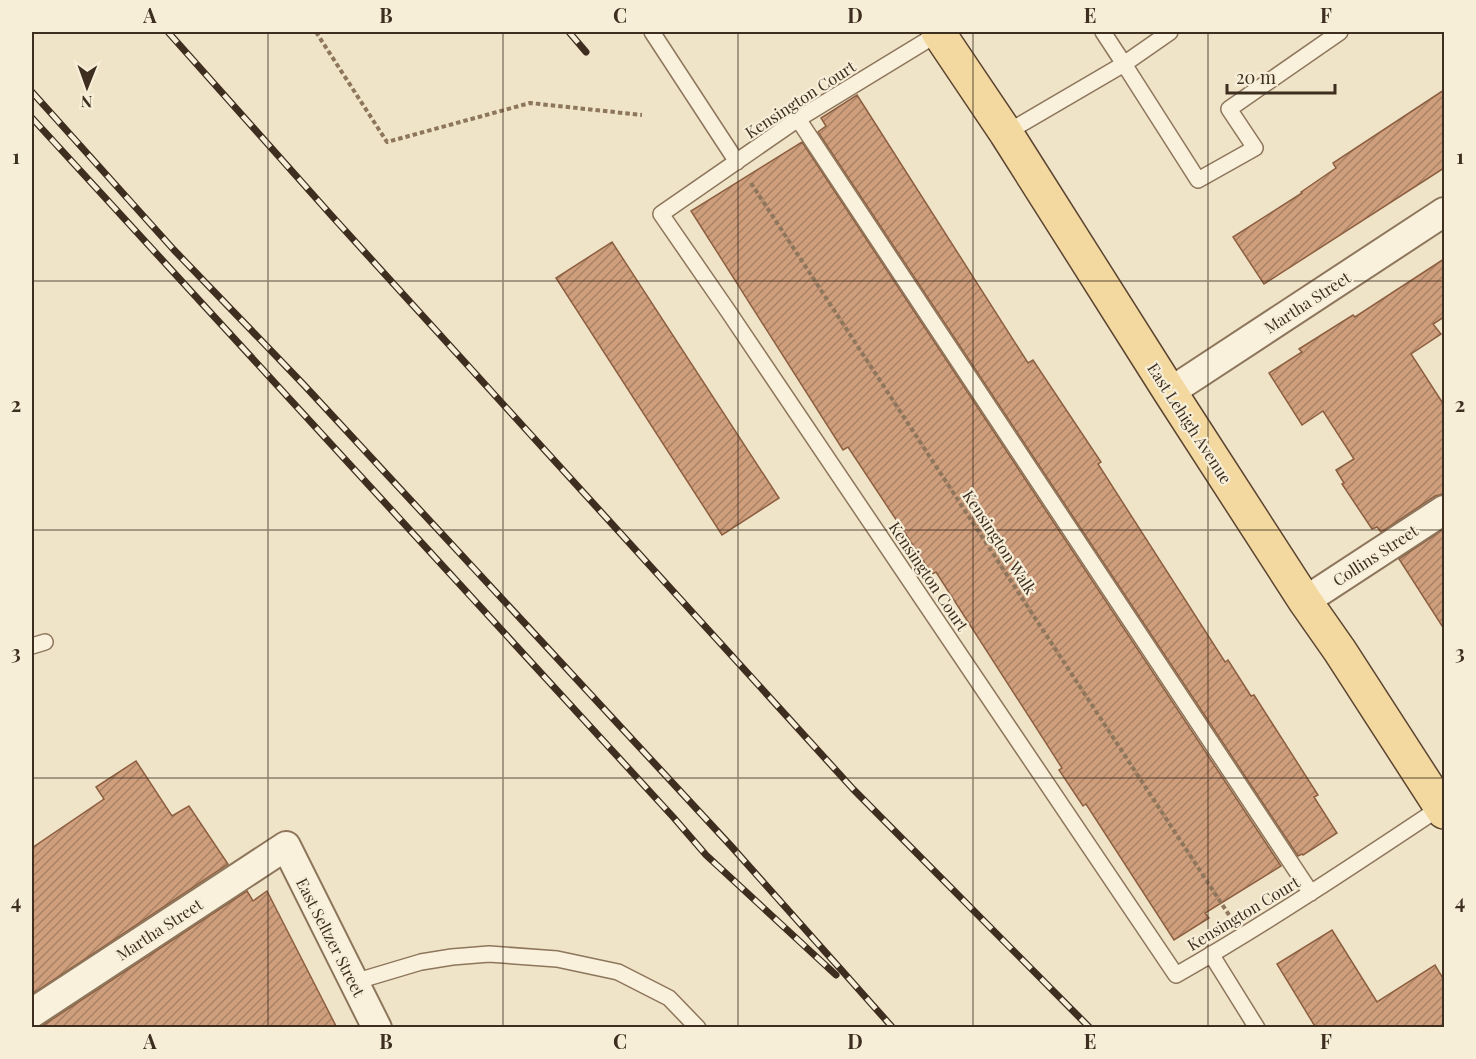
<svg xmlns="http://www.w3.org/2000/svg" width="1476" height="1059" font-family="'Playfair Display',serif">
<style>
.building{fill:url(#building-hatch);stroke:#8d5f41;stroke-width:1.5}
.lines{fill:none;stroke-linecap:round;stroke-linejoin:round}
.lane-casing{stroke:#8d765c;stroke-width:18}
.street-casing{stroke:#8d765c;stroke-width:32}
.primary-casing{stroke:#5b4430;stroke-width:36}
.path{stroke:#8d765c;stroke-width:4;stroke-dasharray:4.5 3;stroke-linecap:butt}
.lane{stroke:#faf1dc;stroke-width:15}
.street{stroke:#faf1dc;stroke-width:28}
.primary{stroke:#f3d9a0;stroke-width:33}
.rail-casing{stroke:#3d2e20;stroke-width:7}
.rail{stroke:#f7eed8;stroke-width:4.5;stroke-dasharray:14;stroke-linecap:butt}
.grid{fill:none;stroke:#3d2e20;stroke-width:1.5;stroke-opacity:0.55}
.labels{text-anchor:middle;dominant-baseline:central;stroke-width:4.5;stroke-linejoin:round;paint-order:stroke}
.street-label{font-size:16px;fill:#3d2e20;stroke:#f7eed8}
.neatline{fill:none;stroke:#3d2e20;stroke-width:2}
.grid-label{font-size:20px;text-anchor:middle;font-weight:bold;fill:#3d2e20}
</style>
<defs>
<pattern id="building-hatch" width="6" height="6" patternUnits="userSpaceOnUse" patternTransform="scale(1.5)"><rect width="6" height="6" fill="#cf9f7d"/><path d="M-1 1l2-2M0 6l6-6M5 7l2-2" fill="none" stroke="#a98266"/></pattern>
</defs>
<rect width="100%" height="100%" fill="#f0e4c8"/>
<!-- building -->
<path class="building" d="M1444 90V168L1264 284 1233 237 1302 193 1301 192 1336 168 1333 163Z
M857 95 1028 363 1033 360 1101 462 1098 464 1225 662 1228 660 1251 696 1254 695 1318 795 1314 797 1337 833 1303 855 1302 854 1298 856 818 132 826 126 821 118Z
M802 142 1281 866 1205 913 1209 918 1174 940 1086 804 1083 806 1059 770 1062 768 936 572 932 574 848 447 843 450 691 211Z
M612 242 779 498 722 535 556 278Z
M1444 259V317L1433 324 1441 334 1411 354 1444 405V494L1435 496 1381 532 1377 527 1372 529 1342 484 1344 483 1336 470 1354 459 1323 411 1302 425 1269 373 1302 352 1299 349 1353 315 1355 317Z
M1444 529V629L1399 559Z
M136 761 172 816 189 806 228 864 32 994V848L104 799 96 787Z
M247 891 253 901 267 891 337 1028H39Z
M1332 930 1377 1002 1435 965 1444 980V1028H1316L1277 964Z"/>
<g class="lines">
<defs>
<path id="lane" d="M652 32 737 162
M1103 32 1124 64 1170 32
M939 33 798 119 661 214 728 311 1176 975C1267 923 1354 865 1441 807
M798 119 1311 893
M1006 133 1124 64 1198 180 1255 148 1229 109 1340 32
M32 646 45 642
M1211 954 1257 1028
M354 982 421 962 452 957 489 954 557 959 618 972 669 998 698 1028"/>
<path id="street" d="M1170 392 1444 212
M1305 601 1444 510
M32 1013 286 846 377 1028"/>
<path id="primary" d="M938 32 1006 133 1170 392 1305 601 1340 651 1444 812"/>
</defs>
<!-- lane casing -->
<use href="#lane" class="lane-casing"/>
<!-- street casing -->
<use href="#street" class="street-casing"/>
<!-- primary casing -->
<use href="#primary" class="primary-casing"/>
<!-- path -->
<path class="path" d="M316 32 387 142 530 103 642 115
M751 183 1229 915"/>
<!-- lane -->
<use href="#lane" class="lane"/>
<!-- street -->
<use href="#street" class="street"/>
<!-- primary -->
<use href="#primary" class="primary"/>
<defs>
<path id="rail" d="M168 32 331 215 853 789 1090 1028
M569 32 586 52
M32 92 174 250 304 385 731 846 893 1028
M32 118 674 818 706 855 836 975"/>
</defs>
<!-- rail casing -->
<use href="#rail" class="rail-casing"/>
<!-- rail -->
<use href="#rail" class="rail"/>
</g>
<!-- grid -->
<path class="grid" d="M268 32V1028M503 32V1028M738 32V1028M973 32V1028M1208 32V1028M32 281H1444M32 530H1444M32 778H1444"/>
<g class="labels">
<!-- street labels -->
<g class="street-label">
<text transform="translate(800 99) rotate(-33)">Kensington Court</text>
<text transform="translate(1307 302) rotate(-33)">Martha Street</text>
<text transform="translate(1190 423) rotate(57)">East Lehigh Avenue</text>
<text transform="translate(1000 542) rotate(57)">Kensington Walk</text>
<text transform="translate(1375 555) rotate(-33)">Collins Street</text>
<text transform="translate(929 576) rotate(56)">Kensington Court</text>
<text transform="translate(1243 913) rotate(-31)">Kensington Court</text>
<text transform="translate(159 929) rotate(-33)">Martha Street</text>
<text transform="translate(331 937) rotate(63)">East Seltzer Street</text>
</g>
</g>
<!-- border -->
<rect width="1476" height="1059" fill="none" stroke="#f7eed8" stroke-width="66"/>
<!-- north arrow -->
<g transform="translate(87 87) rotate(181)" stroke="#f7eed8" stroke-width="4.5" paint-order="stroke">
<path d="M0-4.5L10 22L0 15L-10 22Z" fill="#3d2e20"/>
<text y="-9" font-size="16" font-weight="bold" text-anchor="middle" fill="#3d2e20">N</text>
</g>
<!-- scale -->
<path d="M1227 84v9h108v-9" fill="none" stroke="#3d2e20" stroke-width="3"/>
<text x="1236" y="84" font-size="18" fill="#3d2e20" stroke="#f7eed8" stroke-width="4.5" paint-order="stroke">20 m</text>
<rect x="33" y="33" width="1410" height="993" class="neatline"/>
<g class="grid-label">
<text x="150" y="23">A</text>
<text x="386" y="23">B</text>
<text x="620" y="23">C</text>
<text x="855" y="23">D</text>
<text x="1090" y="23">E</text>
<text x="1326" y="23">F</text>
<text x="16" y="164">1</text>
<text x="1460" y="164">1</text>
<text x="16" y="412">2</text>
<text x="1460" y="412">2</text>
<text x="16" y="660">3</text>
<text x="1460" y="660">3</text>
<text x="16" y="909">4</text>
<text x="1460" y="909">4</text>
<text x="150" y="1049">A</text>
<text x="386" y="1049">B</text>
<text x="620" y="1049">C</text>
<text x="855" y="1049">D</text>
<text x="1090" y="1049">E</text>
<text x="1326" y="1049">F</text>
</g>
</svg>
